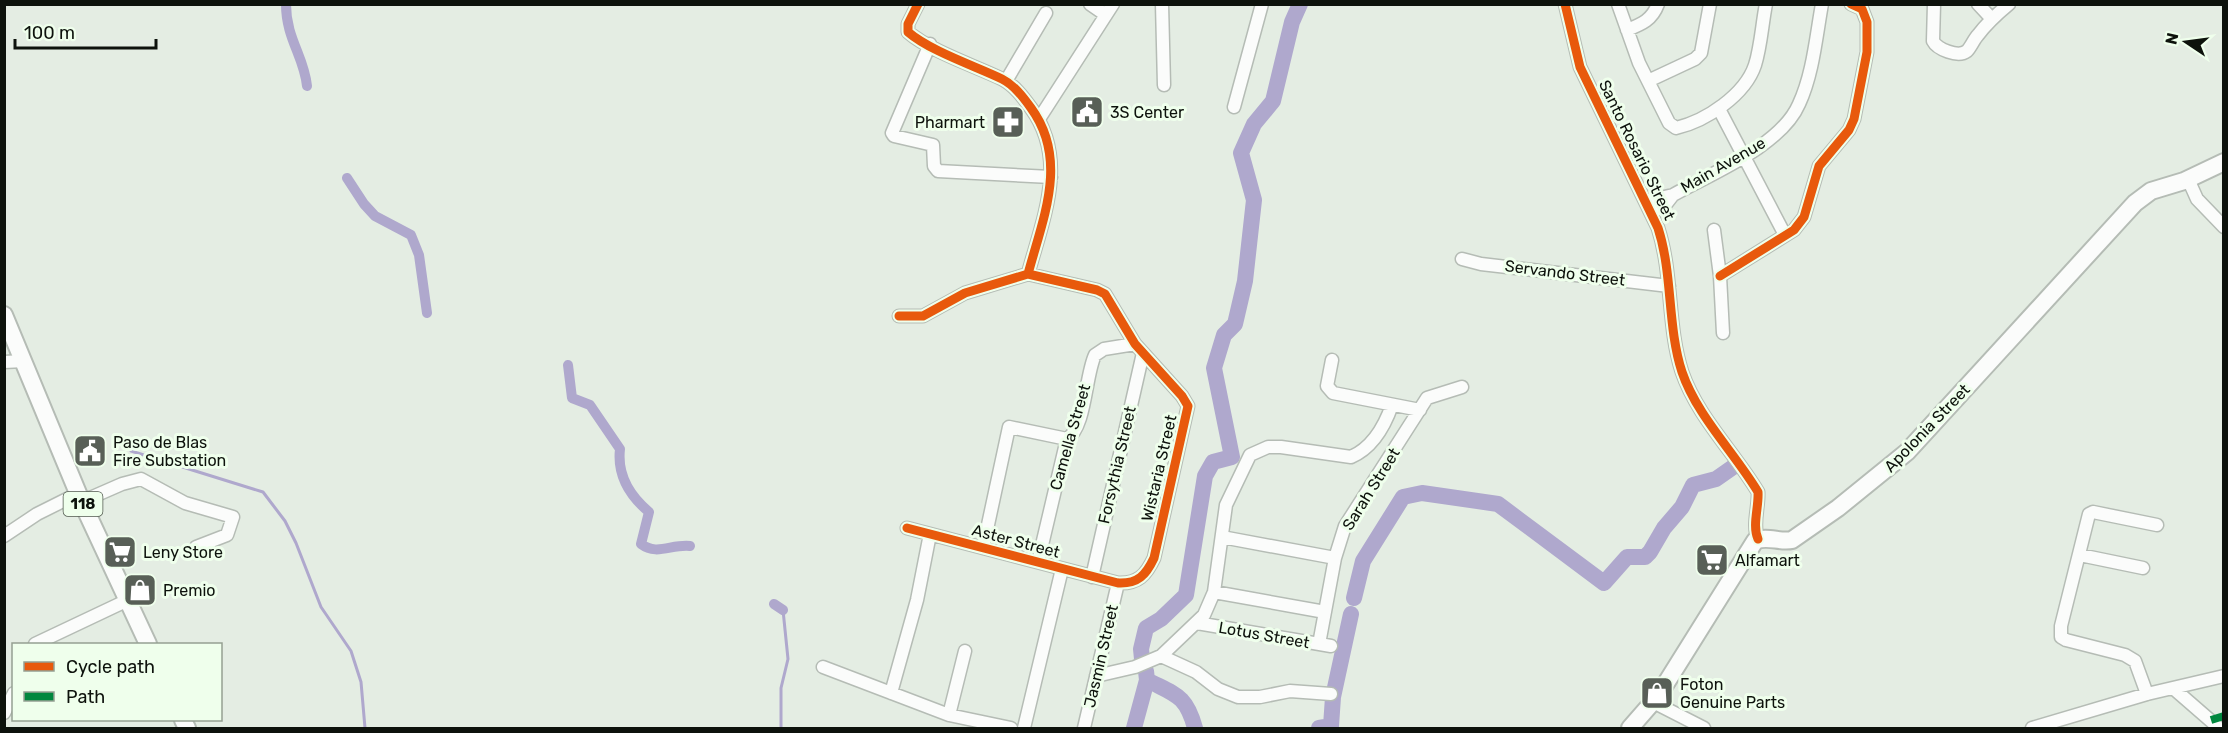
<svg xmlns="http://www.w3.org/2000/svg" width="2228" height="733" font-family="Rubik,sans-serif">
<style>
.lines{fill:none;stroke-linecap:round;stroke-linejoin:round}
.stream{stroke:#afa8cd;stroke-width:3}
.canal{stroke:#afa8cd;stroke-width:10}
.river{stroke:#afa8cd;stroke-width:16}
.minor-casing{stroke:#b5bcb5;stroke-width:15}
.major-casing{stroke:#b5bcb5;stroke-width:20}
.minor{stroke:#fbfcfb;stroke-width:12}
.major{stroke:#fbfcfb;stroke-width:16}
.quiet{stroke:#00873e;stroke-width:8;stroke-dasharray:15 8;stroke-linecap:butt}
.cycleway-casing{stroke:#efffec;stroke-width:13}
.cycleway{stroke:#e8590c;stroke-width:9}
.labels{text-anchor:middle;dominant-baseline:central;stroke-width:6;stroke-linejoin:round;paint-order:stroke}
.shield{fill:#efffec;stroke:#51594f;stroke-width:1.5}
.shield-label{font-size:15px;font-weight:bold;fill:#0d120c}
.poi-label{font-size:16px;fill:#0d120c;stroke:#efffec;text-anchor:start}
.street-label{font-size:16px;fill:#0d120c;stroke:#efffec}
</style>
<rect width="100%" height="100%" fill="#e4ede3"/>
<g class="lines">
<!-- stream -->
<path class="stream" d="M131 451 263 492 285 521 296 543 321 607 351 651 361 682 365 728
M781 728V688L788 659 783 610"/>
<!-- canal -->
<path class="canal" d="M286 4C286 39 304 56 307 86
M347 178 364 204 375 216 411 235 419 255 427 313
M568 365 572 398 590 405 620 449C617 475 630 496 649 512L641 544C657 556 671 544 690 546
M774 604 783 610"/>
<!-- river -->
<path class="river" d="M1354 598 1363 561 1403 497 1422 493 1498 504 1604 583 1627 557H1645L1650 552 1664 528 1682 507 1693 485 1716 479 1736 465
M1142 659 1141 649 1146 628 1161 619 1186 595 1205 476 1213 462 1232 457 1214 368 1224 335 1235 324 1245 281 1254 200 1241 153 1254 124 1273 101 1292 22 1300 4
M1147 680C1176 695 1186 695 1195 728
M1134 728 1147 680 1146 671
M1319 728 1331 726 1333 697 1351 614"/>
<defs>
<path id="minor" d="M918 4 908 24V32C930 51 975 66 1002 79 1014 85 1023 97 1031 108 1069 160 1043 218 1028 274
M1090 4 1106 15
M1162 4 1164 85
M1565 4 1580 67 1658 228C1673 274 1667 326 1682 372 1697 416 1734 452 1758 492 1759 507 1752 525 1758 539
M1618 4 1639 63 1669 123 1676 128C1706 121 1745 95 1755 65 1761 46 1762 24 1766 4
M1934 4 1933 41C1937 49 1958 58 1967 51 1971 47 1974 39 1978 35 1987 23 1997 14 2009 4
M1978 4 1991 18
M1627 30C1642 24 1652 20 1658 4
M930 44 892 133 894 136 933 145 934 166 938 171 1051 177
M1006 81 1046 13
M1648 81 1695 59 1701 53 1710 4
M1234 107 1262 4
M1719 109 1785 235
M1039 119 1113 4
M2188 179 2197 199 2224 227
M1647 201 1673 195
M1652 212 1666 204 1673 195C1712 173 1781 146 1799 104 1813 74 1816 37 1822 4
M1714 230 1720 276 1723 333
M1462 259 1481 264 1669 286
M1720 276 1794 230 1804 217 1819 166 1849 130 1854 119 1867 52V22L1862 9 1851 4
M899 316H923L965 293 1028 274 1097 290 1105 294 1135 344 1182 396 1188 406 1154 558C1146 575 1138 584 1118 583L907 528
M1332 360 1327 386 1333 393 1420 410
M4 362 24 361
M4 536 37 514 71 497 90 498 122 484 141 479 185 503 233 517 227 535 196 547
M1222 537 1335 558
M983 548 1009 427 1067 439
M2080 555 2143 568
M1038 562 1067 439C1086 427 1085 376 1095 355L1104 349 1135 344
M1092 577 1143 353
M1214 592 1325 612
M1197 623 1331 646
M35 644 128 600
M1319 644 1335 558 1345 526 1427 398 1462 387
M1161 656 1196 672 1218 689 1238 697H1260L1290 691 1331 694
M823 667 949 715 1011 728
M1096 676 1135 667 1161 656 1204 615 1214 592 1226 505 1250 455 1268 447H1281L1351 457C1372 448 1385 425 1392 405
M2173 688 2219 728
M891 693 917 600 930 534
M2147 694 2135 661 2125 655 2066 640 2061 637V626L2089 514 2093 512 2157 525
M1653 702 1704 728
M4 713 14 693
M949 715 965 651
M1024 728 1062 569
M1084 728 1118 583
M2032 728 2147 694 2224 676"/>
<path id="major" d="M4 315 80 498 148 644
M183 720 187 728
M1630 728 1658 696 1755 541C1767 535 1780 543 1792 540L1838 508 1907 452 2135 203 2151 191 2184 181 2224 162"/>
</defs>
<!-- minor casing -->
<use href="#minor" class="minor-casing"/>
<!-- major casing -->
<use href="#major" class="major-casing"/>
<!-- minor -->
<use href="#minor" class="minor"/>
<!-- major -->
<use href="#major" class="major"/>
<!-- quiet -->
<path class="quiet" d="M2211 720 2224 716"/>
<defs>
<path id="cycleway" d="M918 4 908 24V32C930 51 975 66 1002 79 1014 85 1023 97 1031 108 1069 160 1043 218 1028 274
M1565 4 1580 67 1658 228C1673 274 1667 326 1682 372 1697 416 1734 452 1758 492 1759 507 1752 525 1758 539
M1720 276 1794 230 1804 217 1819 166 1849 130 1854 119 1867 52V22L1862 9 1851 4
M899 316H923L965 293 1028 274 1097 290 1105 294 1135 344 1182 396 1188 406 1154 558C1146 575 1138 584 1118 583L907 528"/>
</defs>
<!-- cycleway casing -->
<use href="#cycleway" class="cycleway-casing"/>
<!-- cycleway -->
<use href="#cycleway" class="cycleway"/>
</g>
<!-- icons -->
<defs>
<symbol id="civic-square" viewBox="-11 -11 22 22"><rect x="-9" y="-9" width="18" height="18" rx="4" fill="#585f57" stroke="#efffec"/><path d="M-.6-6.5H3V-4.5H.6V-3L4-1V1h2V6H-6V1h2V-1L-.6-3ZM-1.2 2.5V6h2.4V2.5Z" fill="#fff"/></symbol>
<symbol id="pharmacy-square" viewBox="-11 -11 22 22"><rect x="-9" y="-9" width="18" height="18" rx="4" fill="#585f57" stroke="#efffec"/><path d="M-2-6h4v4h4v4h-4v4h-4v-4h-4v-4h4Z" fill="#fff"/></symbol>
<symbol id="supermarket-square" viewBox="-11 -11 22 22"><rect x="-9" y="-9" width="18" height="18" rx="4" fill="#585f57" stroke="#efffec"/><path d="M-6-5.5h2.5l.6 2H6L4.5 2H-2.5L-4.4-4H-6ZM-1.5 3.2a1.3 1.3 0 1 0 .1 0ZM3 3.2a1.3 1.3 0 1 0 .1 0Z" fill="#fff"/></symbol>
<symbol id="shop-square" viewBox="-11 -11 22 22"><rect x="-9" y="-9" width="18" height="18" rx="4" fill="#585f57" stroke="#efffec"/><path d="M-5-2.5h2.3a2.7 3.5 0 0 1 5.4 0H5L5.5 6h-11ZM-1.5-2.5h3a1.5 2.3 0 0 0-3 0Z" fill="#fff"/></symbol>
</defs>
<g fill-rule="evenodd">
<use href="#civic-square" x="1068" y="93" width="38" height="38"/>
<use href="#pharmacy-square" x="989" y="103" width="38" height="38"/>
<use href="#civic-square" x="71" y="432" width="38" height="38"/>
<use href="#supermarket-square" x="101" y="533" width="38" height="38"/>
<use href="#supermarket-square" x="1693" y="541" width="38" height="38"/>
<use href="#shop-square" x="121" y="571" width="38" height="38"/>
<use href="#shop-square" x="1638" y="674" width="38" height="38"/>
</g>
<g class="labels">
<!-- shield labels -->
<rect class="shield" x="63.5" y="492" width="39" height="24" rx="4.5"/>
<g class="shield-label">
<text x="83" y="504">118</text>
</g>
<!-- poi labels -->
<g class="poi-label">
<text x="1110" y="112">3S Center</text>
<text x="985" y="122" text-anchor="end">Pharmart</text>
<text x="113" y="442">Paso de Blas<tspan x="113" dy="18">Fire Substation</tspan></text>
<text x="143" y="552">Leny Store</text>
<text x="1735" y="560">Alfamart</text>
<text x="163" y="590">Premio</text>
<text x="1680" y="684">Foton<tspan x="1680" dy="18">Genuine Parts</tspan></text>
</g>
<!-- street labels -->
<g class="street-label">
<text transform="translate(1637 150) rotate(64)">Santo Rosario Street</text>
<text transform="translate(1723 165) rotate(-30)">Main Avenue</text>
<text transform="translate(1565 273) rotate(7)">Servando Street</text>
<text transform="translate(1927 428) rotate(-46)">Apolonia Street</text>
<text transform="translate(1070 437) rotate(-74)">Camella Street</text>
<text transform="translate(1117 465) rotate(-77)">Forsythia Street</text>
<text transform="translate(1159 468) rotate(-77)">Wistaria Street</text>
<text transform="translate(1371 489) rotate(-58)">Sarah Street</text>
<text transform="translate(1016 541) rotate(15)">Aster Street</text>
<text transform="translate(1264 635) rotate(10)">Lotus Street</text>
<text transform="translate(1101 656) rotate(-77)">Jasmin Street</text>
</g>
</g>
<!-- border -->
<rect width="2228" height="733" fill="none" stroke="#0d120c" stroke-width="12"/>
<!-- legend -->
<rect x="12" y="643" width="210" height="78" fill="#efffec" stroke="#95a092" stroke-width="1.5"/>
<rect x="24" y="662" width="30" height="9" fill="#e8590c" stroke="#95a092" stroke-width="1.5"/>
<text x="66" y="673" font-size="18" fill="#0d120c">Cycle path</text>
<rect x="24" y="692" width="30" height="9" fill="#00873e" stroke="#95a092" stroke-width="1.5"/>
<text x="66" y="703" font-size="18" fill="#0d120c">Path</text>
<!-- north arrow -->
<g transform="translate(2186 42) rotate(283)" stroke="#efffec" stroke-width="4.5" paint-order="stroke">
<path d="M0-4.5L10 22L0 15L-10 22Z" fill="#0d120c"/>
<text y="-9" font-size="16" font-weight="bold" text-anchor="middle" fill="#0d120c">N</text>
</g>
<!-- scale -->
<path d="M15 39v9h141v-9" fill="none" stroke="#0d120c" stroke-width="3"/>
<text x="24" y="39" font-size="18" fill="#0d120c" stroke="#efffec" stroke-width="4.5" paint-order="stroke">100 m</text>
</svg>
